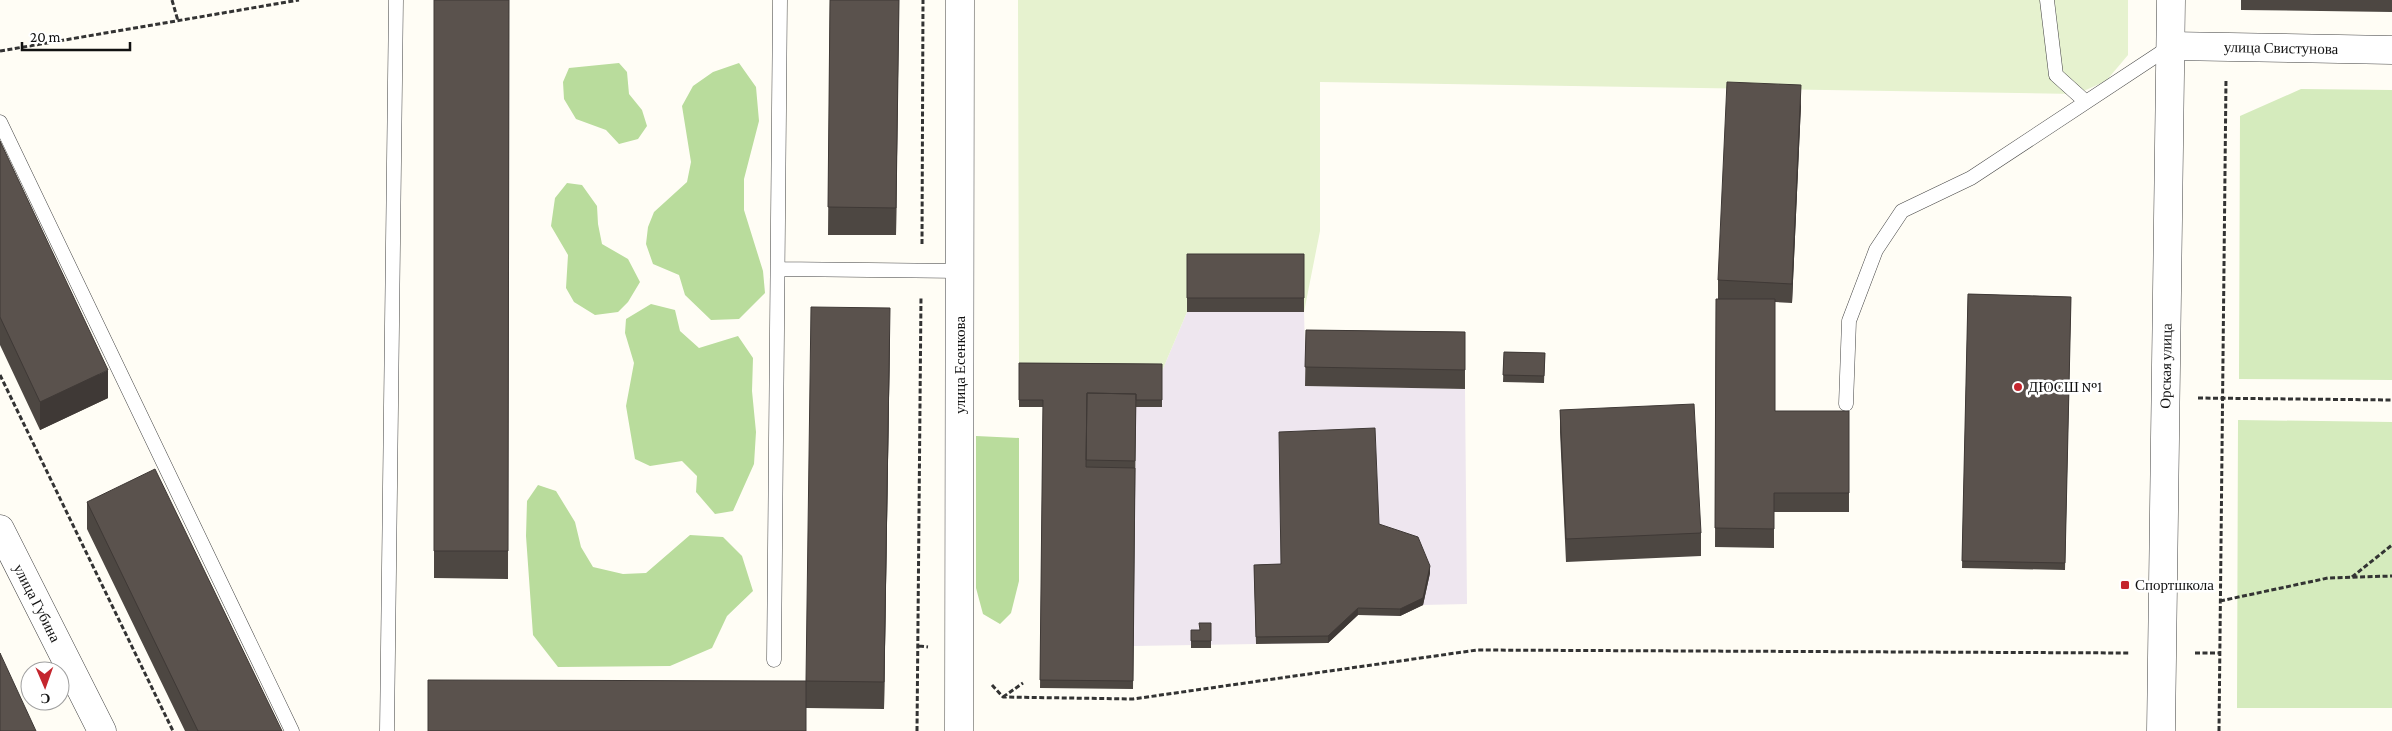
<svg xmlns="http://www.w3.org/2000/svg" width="2392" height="731" font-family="'Crimson Pro',serif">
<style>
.industrial{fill:#eee6ef}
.green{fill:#d5ebbd}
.forest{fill:#b9dc9c}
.pitch{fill:#e6f2cf}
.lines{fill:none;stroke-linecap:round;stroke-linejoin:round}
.service-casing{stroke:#444;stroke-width:15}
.minor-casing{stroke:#444;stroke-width:29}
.tertiary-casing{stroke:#444;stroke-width:29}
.path{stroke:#333;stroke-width:3;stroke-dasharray:5 2.5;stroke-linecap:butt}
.service{stroke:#fff;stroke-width:14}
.minor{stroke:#fff;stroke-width:28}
.tertiary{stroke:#fff;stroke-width:28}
.wall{fill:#4d4742}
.shaded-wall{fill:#3f3936}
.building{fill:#5a524d;stroke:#3f3936}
.poi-dot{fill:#c4262e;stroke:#fff;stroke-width:2}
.labels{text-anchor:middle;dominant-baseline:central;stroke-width:5;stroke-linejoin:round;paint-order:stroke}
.street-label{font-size:15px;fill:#111;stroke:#fff}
.poi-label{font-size:15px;fill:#111;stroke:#fff;text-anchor:start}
</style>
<rect width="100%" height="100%" fill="#fffdf5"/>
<!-- industrial -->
<path class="industrial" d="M1187 312H1304L1306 386 1465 389 1467 604 1423 605 1400 616 1358 615 1328 643 1133 646 1136 407 1162 371Z"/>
<!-- green -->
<path class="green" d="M2301 89 2392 90V380L2239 379 2240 116Z
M2238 420 2392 422V708H2237Z"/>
<!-- forest -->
<path class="forest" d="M619 63 627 72 629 94 642 110 647 126 638 139 619 144 606 130 576 119 564 99 563 82 569 68Z
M739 63 756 87 759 121 744 179V210L763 271 765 293 739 319 711 320 685 295 679 275 653 264 646 244 648 227 654 212 687 182 691 162 682 106 693 86 713 72Z
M567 183 582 185 597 206 598 224 602 244 628 259 640 282 628 302 618 312 595 315 574 302 566 288 568 255 551 226 555 198Z
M651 304 675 310 680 331 699 348 738 336 753 358 752 391 756 432 754 464 733 511 715 514 696 492 697 476 682 461 650 466 635 459 626 406 634 363 625 333 626 319Z
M976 436 1019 438V581L1011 613 1000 624 983 614 976 588Z
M538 485 556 491 575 522 581 547 593 567 623 574 646 573 690 535 723 537 742 556 753 591 727 616 712 648 670 666 558 667 533 635 526 536 527 501Z"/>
<!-- pitch -->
<path class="pitch" d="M1018 0H2128V55L2106 81 2077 94 1320 82V231L1304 312H1187L1162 371H1019Z"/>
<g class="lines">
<defs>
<path id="service" d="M2047 0 2056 75 2086 102
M0 122 292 731
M778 269 960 271
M1846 404 1849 321 1876 250 1902 211 1971 178 2171 46
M774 660 780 0
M387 731 396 0"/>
<path id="minor" d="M2171 46 2392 50
M959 731 960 0
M2161 731 2171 0"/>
<path id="tertiary" d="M0 529 102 731"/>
</defs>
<!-- service casing -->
<use href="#service" class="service-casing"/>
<!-- minor casing -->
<use href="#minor" class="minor-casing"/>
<!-- tertiary casing -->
<use href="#tertiary" class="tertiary-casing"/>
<!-- path -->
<path class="path" d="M172 0 178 21
M0 51 299 0
M922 244 923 0
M0 375 173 731
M2198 398 2392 400
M2352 577 2392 545
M2220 601 2328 578 2392 576
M919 646 928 647
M2195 653H2220
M992 685 1003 697 1133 699 1477 650 2129 653
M1003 697 1023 683
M917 731 921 296
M2219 731 2226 79"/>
<!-- service -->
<use href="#service" class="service"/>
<!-- minor -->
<use href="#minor" class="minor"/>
<!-- tertiary -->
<use href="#tertiary" class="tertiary"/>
</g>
<!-- wall -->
<path class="wall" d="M434 0H509L508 579 434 578Z
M830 0H899L896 235H828Z
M2241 0H2392V12L2241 10Z
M1801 104 1792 303 1775 302V411H1849V512H1774V548L1715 547 1716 299H1718V280Z
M0 141 108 398 40 430 0 345Z
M1187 254H1304V312H1187Z
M1968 294 2071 297 2065 570 1962 568Z
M1306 330 1465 332V389L1305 386Z
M890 336 884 709 806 708V681Z
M1504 352 1545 353 1544 383 1503 382Z
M1019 363 1162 364V407H1136L1133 689 1040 688 1043 407H1019Z
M1560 410 1701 533V556L1566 562 1560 432Z
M87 502 282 731H185L87 529Z
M1379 524 1430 573 1423 605 1400 616 1358 615 1328 643 1256 644 1254 565 1281 564Z
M1211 623V648H1191V630H1199Z"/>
<!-- shaded-wall -->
<path class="shaded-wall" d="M899 0 896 235V208Z
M1801 85V104L1792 303V284Z
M890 308V336L884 709V682Z
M108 370V398L40 430V402Z
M1430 566V573L1423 605 1400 616V609Z
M1358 608V615L1328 643V636Z"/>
<!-- building -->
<path class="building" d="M434 0H509L508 551H434Z
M830 0H899L896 208 828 207Z
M1727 82 1801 85 1792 284 1718 280Z
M0 141 108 370 40 402 0 317Z
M1187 254H1304V298H1187Z
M1968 294 2071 297 2065 563 1962 561Z
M1716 299H1775V411H1849V493H1774V529L1715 528Z
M811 307 890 308 884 682 806 681V731H428V680L806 681Z
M1306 330 1465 332V370L1305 367Z
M1504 352 1545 353 1544 376 1503 375Z
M1019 363 1162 364V400H1136V394L1087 393 1086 467 1135 468 1133 681 1040 680 1043 400H1019Z
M1087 393 1136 394 1135 461 1086 460Z
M1694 404 1701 533 1566 539 1560 410Z
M1375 428 1379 524 1418 537 1430 566 1423 598 1400 609 1358 608 1328 636 1256 637 1254 565 1281 564 1279 432Z
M155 469 282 731H198L87 502Z
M1199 623H1211V641H1191V630H1200Z
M0 653 36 731H0Z"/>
<!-- markers -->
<g class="poi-dot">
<circle cx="2018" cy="387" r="5"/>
<rect x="2120" y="580" width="10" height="10" rx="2.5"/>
</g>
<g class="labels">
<!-- street labels -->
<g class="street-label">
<text transform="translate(2281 48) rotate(1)">улица Свистунова</text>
<text transform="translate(960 365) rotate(-90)">улица Есенкова</text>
<text transform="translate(2166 366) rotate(-89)">Орская улица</text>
<text transform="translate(37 603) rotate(63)">улица Губина</text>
</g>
<!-- poi labels -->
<g class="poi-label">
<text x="2028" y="387">ДЮСШ №1</text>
<text x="2135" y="585">Спортшкола</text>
</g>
</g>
<!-- north arrow -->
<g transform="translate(45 686) rotate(178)"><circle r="24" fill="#ffffff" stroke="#a0a0a0"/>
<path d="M0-4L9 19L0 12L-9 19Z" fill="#c4262e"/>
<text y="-8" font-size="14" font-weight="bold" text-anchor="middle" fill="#111111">С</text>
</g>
<!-- scale -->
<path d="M22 42v8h108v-8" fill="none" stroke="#111111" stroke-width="2.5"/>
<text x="30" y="42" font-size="15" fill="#111111" stroke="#ffffff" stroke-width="4" paint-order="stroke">20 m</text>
</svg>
